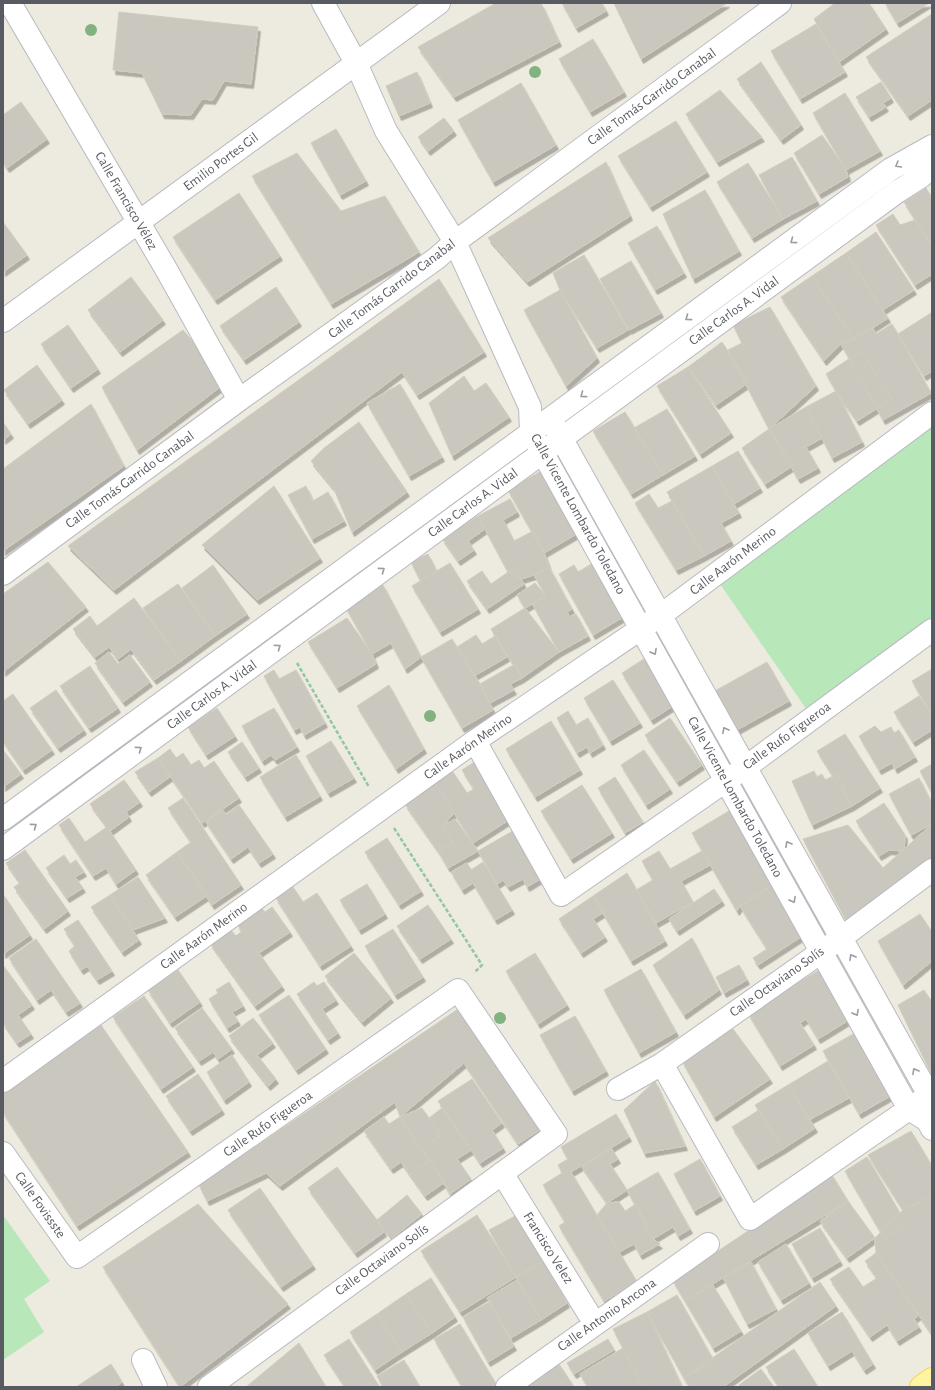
<svg xmlns="http://www.w3.org/2000/svg" width="935" height="1390" font-family="'Alegreya Sans',sans-serif">
<style>
.green{fill:#b8e7ba}
.building{fill:#cac7be;stroke:#d2ccbd;filter:url(#shadow)}
.lines{fill:none;stroke-linecap:round;stroke-linejoin:round}
.street-casing{stroke:#b7bac0;stroke-width:24}
.primary-casing{stroke:#fed247;stroke-width:24}
.path{stroke:#91c8a2;stroke-width:2.5;stroke-dasharray:4 2;stroke-linecap:butt}
.street{stroke:#fff;stroke-width:22}
.primary{stroke:#fff4a1;stroke-width:22}
.tree{fill:#83b281}
.oneway{stroke:#9b9da1}
.labels{text-anchor:middle;dominant-baseline:central;stroke-width:3.5;stroke-linejoin:round;paint-order:stroke}
.street-label{font-size:14px;fill:#585c62;stroke:#fff}
</style>
<defs>
<filter id="shadow"><feDropShadow dx="2.5" dy="4.5" stdDeviation="0" flood-color="#0004"/></filter>
</defs>
<rect width="100%" height="100%" fill="#edeadf"/>
<!-- green -->
<path class="green" d="M932 424V618L807 710 718 581Z
M3 1215 50 1281 24 1299 44 1332 3 1360Z"/>
<!-- building -->
<path class="building" d="M496 3H541L559 42 454 97 418 47Z
M562 3H602L606 11 576 28Z
M614 3H727L641 59Z
M835 3H869L886 29 839 62 814 19Z
M885 3H929L897 23Z
M119 12 258 27 251 84 224 81 213 100 202 99 191 115 162 114 142 73 113 70Z
M932 14V100L908 116 866 57Z
M816 24 845 72 800 99 771 51Z
M593 39 624 92 590 112 559 59Z
M761 62 801 125 781 140 737 79Z
M417 72 430 103 399 116 386 86Z
M881 82 891 98 883 103 886 107 869 117 856 97Z
M521 83 556 145 493 182 458 120Z
M720 90 762 137 717 162 686 114Z
M845 93 880 151 846 170 813 113Z
M21 102 47 139 7 168 3 162V115Z
M444 118 454 131 428 151 418 137Z
M676 121 707 172 650 207 618 156Z
M336 129 366 181 340 195 311 143Z
M822 135 846 170 848 177 819 194 794 153Z
M297 153 341 211 385 196 419 252 331 304 252 176Z
M792 157 817 201 783 219 759 175Z
M606 162 630 216 527 282 488 238Z
M748 163 783 219 752 238 717 182Z
M926 188 932 198V246L904 202Z
M705 190 739 251 693 279 663 214Z
M239 193 280 256 215 300 173 237Z
M893 214 900 225 915 220 932 246V274L915 285 876 225Z
M3 222 27 255 3 272Z
M657 226 684 273 655 290 628 243Z
M876 232 914 290 883 310 846 253Z
M846 253 888 318 854 340 812 276Z
M584 255 628 330 597 348 560 290 553 273Z
M631 261 661 313 629 330 600 279Z
M812 276 854 340 841 344 824 361 781 297Z
M131 277 163 320 120 352 88 310Z
M439 279 484 352 417 395 402 372 114 590 68 546Z
M276 287 299 322 244 360 220 326Z
M560 290 597 358 566 386 524 310Z
M770 307 816 386 769 429 728 350 742 343 733 325Z
M931 313 932 371 924 376 898 334Z
M892 324 931 393 883 420 841 344 872 327 876 334Z
M68 325 98 369 71 388 41 344Z
M183 330 227 382 137 450 102 387Z
M722 342 748 383 716 405 688 367Z
M861 351 892 399 857 421 836 391 826 374Z
M37 365 62 400 28 424 4 390Z
M688 367 731 433 700 454 657 386Z
M464 376 474 391 486 383 509 417 452 456 429 403Z
M400 384 442 457 409 476 367 403Z
M836 391 862 442 832 458 806 407Z
M91 404 124 466 3 551V469Z
M806 407 822 438 806 447 818 468 798 479 769 429Z
M667 409 695 456 663 475 634 428Z
M625 412 663 475 631 494 593 431Z
M3 422 11 434 3 440Z
M359 422 407 492 352 532 334 489 311 461 324 448Z
M769 429 794 465 765 484 742 448Z
M738 451 760 488 734 504 712 466Z
M712 466 739 513 721 523 731 541 704 556 667 492Z
M543 470 580 532 544 553 508 490Z
M274 486 320 558 257 600 202 545Z
M306 486 313 501 328 492 344 521 312 539 288 495Z
M649 494 658 508 672 501 704 556 676 570 635 503Z
M510 499 517 512 503 520 514 541 533 531 544 553 549 567 534 575 521 579 508 572 478 516Z
M478 516 485 529 468 541 474 550 458 561 442 538Z
M428 554 437 572 420 580 411 562Z
M48 562 86 607 3 672V594Z
M450 563 478 609 440 632 412 586Z
M593 563 630 613 593 635 559 574 574 565 578 572Z
M213 565 247 614 215 636 182 588Z
M549 567 572 609 567 612 570 617 576 614 588 636 559 652 532 603 546 596 534 575Z
M514 568 524 584 487 609 467 581 482 571 491 584Z
M535 583 546 596 525 608 517 595Z
M178 584 215 636 181 661 143 608Z
M383 585 421 657 405 669 391 643 372 654 345 606Z
M134 598 181 661 154 680 131 649 118 659 109 647 95 657 73 629 90 616 97 626Z
M525 608 559 652 522 678 491 629Z
M347 618 372 654 376 664 337 688 308 642Z
M476 635 482 644 495 636 507 657 474 676 457 647Z
M452 639 480 684 493 710 462 728 421 657Z
M109 652 118 664 130 655 150 682 123 702 95 663Z
M647 657 676 704 651 720 622 673Z
M767 662 789 701 735 731 713 692Z
M515 664 522 678 510 684 514 690 490 703 480 684Z
M90 666 118 708 89 728 60 686Z
M932 669V715L912 681Z
M274 670 279 679 296 670 325 723 304 735 300 727 294 730 264 676Z
M613 680 640 723 610 741 584 698Z
M389 685 424 749 396 769 357 706Z
M56 690 84 730 58 748 30 708Z
M13 694 52 750 23 770 3 741V701Z
M919 696 932 716V730L913 742 894 712Z
M217 708 235 736 206 755 188 727Z
M274 708 297 747 275 760 271 755 262 761 242 726Z
M568 711 576 725 588 718 603 745 590 753 587 747 577 753 557 718Z
M670 718 702 765 677 782 645 735Z
M551 721 580 770 535 797 506 749Z
M875 726 881 732 891 727 894 733 899 730 915 757 895 769 892 763 879 770 859 736Z
M845 734 880 788 852 806 817 751Z
M331 741 354 778 328 793 306 756Z
M242 742 259 768 245 777 228 752Z
M170 749 176 758 183 753 191 765 199 760 204 768 214 761 239 798 202 823 158 758Z
M3 750 21 774 3 787Z
M644 750 670 789 646 805 621 765Z
M296 755 320 796 285 817 260 777Z
M158 758 171 776 149 792 135 772Z
M479 759 515 816 473 843 435 783 453 772 467 793 474 789 462 770Z
M932 764V793L920 771Z
M814 771 817 777 822 774 825 780 837 774 852 806 812 825 792 781Z
M615 777 643 822 625 833 598 788Z
M919 778 932 804V824L911 835 889 794Z
M124 780 140 802 126 812 129 817 110 831 90 804Z
M435 783 454 813 443 826 453 842 438 851 405 804Z
M582 785 612 833 571 859 541 811Z
M183 798 241 885 212 905 177 852 191 842 168 808Z
M884 803 905 835 904 851 889 850 879 856 856 821Z
M239 805 273 854 259 863 248 847 231 859 206 822 223 810 226 815Z
M729 811 776 883 740 906 737 911 692 833Z
M69 818 85 842 107 827 136 870 116 884 106 868 93 876 59 825Z
M455 819 478 851 448 868 438 851 453 842 443 826Z
M932 824V860L848 924 803 839 848 825 883 868Z
M518 828 545 876 527 887 523 879 508 887 503 880 497 884 478 851Z
M387 838 421 891 399 905 365 852Z
M25 850 68 911 44 929 14 887 20 883 6 863Z
M659 851 670 869 702 851 710 865 681 881 693 902 656 923 636 890 653 880 642 861Z
M177 852 208 895 175 917 146 875Z
M64 855 70 864 76 860 84 872 75 877 83 888 67 898 46 868Z
M483 862 512 910 495 920 473 883 462 890 451 872 467 863 471 870Z
M627 873 665 941 631 961 593 896Z
M138 877 165 918 133 930 110 895Z
M776 883 807 933 758 965 753 958 767 949 740 906Z
M367 884 385 914 359 930 340 900Z
M293 887 303 902 317 893 351 946 320 966 276 898Z
M714 889 722 901 677 931 669 919Z
M3 894 30 935 3 954Z
M110 895 139 940 122 952 91 907Z
M593 896 604 912 593 919 605 937 581 953 559 919Z
M428 905 451 939 420 959 397 926Z
M261 907 265 912 272 907 290 932 259 953 282 986 255 1006 210 943 230 929 236 936 242 931 237 924Z
M920 914 932 932V961L903 985 878 941Z
M78 920 112 971 97 980 87 966 81 970 69 951 75 946 64 929Z
M393 929 423 977 395 995 365 946Z
M692 938 719 990 684 1015 653 965Z
M36 939 80 1003 66 1012 51 990 37 1000 9 958Z
M354 953 391 998 362 1022 325 976Z
M535 953 567 1005 538 1024 506 971Z
M3 965 32 1005 18 1015 31 1034 17 1043 3 1023Z
M739 965 747 980 724 993 716 977Z
M641 969 676 1032 639 1053 604 990Z
M178 970 200 1002 170 1023 148 990Z
M819 970 849 1020 818 1039 806 1019 800 1023 814 1045 780 1066 748 1013Z
M229 982 243 1006 232 1012 238 1021 227 1028 209 999 218 993 216 990Z
M314 982 317 986 324 982 336 1000 322 1009 338 1033 328 1040 297 994Z
M924 990 932 1002V1075L898 1005Z
M289 995 326 1049 296 1070 259 1015Z
M144 996 193 1067 161 1089 113 1017Z
M464 1005 544 1127 518 1144 464 1063 400 1117 395 1102 280 1186 266 1173 207 1201 199 1185Z
M202 1008 232 1049 218 1059 213 1052 199 1061 175 1028Z
M94 1015 188 1152 77 1226 3 1112V1091Z
M575 1016 606 1071 572 1091 540 1035Z
M253 1018 273 1043 257 1055 276 1079 268 1086 229 1036Z
M733 1029 770 1079 714 1117 682 1061Z
M855 1033 892 1095 859 1114 823 1051Z
M232 1055 249 1082 224 1100 207 1072Z
M828 1061 849 1098 809 1120 788 1085Z
M198 1074 222 1110 190 1131 166 1096Z
M472 1079 502 1123 492 1130 503 1148 480 1163 438 1101Z
M655 1081 685 1146 644 1153 624 1110Z
M788 1085 815 1128 783 1149 755 1105Z
M422 1108 441 1135 420 1150 400 1117Z
M442 1108 471 1150 457 1159 471 1179 450 1194 430 1160 420 1150 441 1135 429 1118Z
M759 1110 783 1149 756 1165 732 1127Z
M616 1114 629 1137 571 1172 637 1282 604 1301 559 1226 565 1222 543 1185 562 1173 558 1165 568 1159 561 1147Z
M384 1117 389 1124 400 1117 430 1160 410 1175 401 1162 391 1169 364 1131Z
M911 1131 932 1166V1196L903 1210 868 1155Z
M611 1148 618 1159 610 1164 627 1190 607 1203 582 1167Z
M867 1157 907 1225 884 1238 845 1171Z
M700 1159 720 1196 694 1211 674 1174Z
M430 1160 445 1182 425 1196 410 1175Z
M337 1167 377 1220 384 1232 355 1253 308 1188Z
M658 1172 690 1229 678 1236 673 1227 653 1239 627 1190Z
M832 1175 848 1201 685 1301 673 1281Z
M260 1188 313 1265 281 1287 228 1210Z
M407 1195 422 1214 392 1238 377 1220Z
M932 1196V1332L931 1333 876 1253 875 1238 903 1210Z
M848 1201 875 1238 847 1258 820 1221Z
M619 1202 625 1211 636 1204 653 1239 660 1244 640 1255 634 1244 619 1252 597 1215 607 1203Z
M198 1204 288 1304 180 1387 103 1267Z
M477 1215 516 1277 460 1312 421 1251Z
M517 1215 543 1261 516 1277 489 1230Z
M820 1228 840 1261 812 1278 792 1244Z
M786 1244 809 1283 781 1300 758 1262Z
M876 1253 919 1315 914 1319 919 1327 897 1341 887 1325 870 1337 830 1279 849 1267 863 1287 877 1278 865 1261Z
M543 1261 567 1303 541 1320 516 1277Z
M751 1262 776 1309 747 1324 723 1277Z
M431 1278 455 1317 432 1333 406 1294Z
M517 1280 541 1320 511 1338 487 1298Z
M820 1282 836 1306 723 1387H690L684 1378Z
M712 1284 741 1331 713 1348 685 1301Z
M406 1294 432 1333 402 1352 377 1314Z
M677 1295 714 1361 684 1378 647 1312Z
M489 1302 514 1346 488 1362 463 1317Z
M647 1312 682 1387H643L613 1329Z
M842 1312 873 1364 864 1370 852 1351 828 1366 808 1333Z
M377 1314 402 1352 375 1370 350 1332Z
M460 1324 496 1384 491 1387H462L434 1339Z
M349 1339 375 1380 364 1387H345L324 1355Z
M608 1339 614 1350 574 1374 567 1363Z
M299 1343 326 1387H246Z
M623 1348 643 1387H588L580 1374Z
M794 1349 818 1387H779L766 1367Z
M404 1360 420 1387H383L377 1376Z
M111 1364 122 1382 115 1387H76Z
M559 1364 574 1387H527L526 1385Z
M761 1369 774 1387H741L739 1385Z
M375 1380 380 1387H364Z"/>
<g class="lines">
<defs>
<path id="street" d="M10 3 166 269 239 400
M323 3 356 63 386 131 455 242 530 407 531 432 909 1109 927 1120 932 1129
M3 321 439 3
M555 427 929 1095 927 1120
M3 574 239 400 437 258 455 242 780 3
M475 741 561 895 746 767 932 630
M3 819 891 169 932 146
M3 849 897 192 922 176 932 150
M662 1064 750 1219 922 1100
M3 1081 475 741 661 615 932 413
M618 1089 662 1064 841 938 932 870
M3 1153 77 1257 458 990 556 1134 209 1387
M502 1173 595 1324
M143 1360 156 1387
M507 1387 708 1244"/>
<path id="primary" d="M921 1387 932 1379"/>
</defs>
<!-- street casing -->
<use href="#street" class="street-casing"/>
<!-- primary casing -->
<use href="#primary" class="primary-casing"/>
<!-- path -->
<path class="path" d="M297 663 369 787
M394 828 482 965 474 973"/>
<!-- street -->
<use href="#street" class="street"/>
<!-- primary -->
<use href="#primary" class="primary"/>
</g>
<!-- trees -->
<g class="tree">
<circle cx="91" cy="30" r="6"/>
<circle cx="535" cy="72" r="6"/>
<circle cx="430" cy="716" r="6"/>
<circle cx="500" cy="1018" r="6"/>
</g>
<!-- one-way arrows -->
<defs><path id="oneway-chevron" d="M-2-3.5L2.5 0L-2 3.5" fill="none" stroke-width="1.6" stroke-linecap="round" stroke-linejoin="round"/></defs>
<g class="oneway">
<use href="#oneway-chevron" transform="translate(898 165) rotate(150)"/>
<use href="#oneway-chevron" transform="translate(793 241) rotate(144)"/>
<use href="#oneway-chevron" transform="translate(688 318) rotate(144)"/>
<use href="#oneway-chevron" transform="translate(583 395) rotate(144)"/>
<use href="#oneway-chevron" transform="translate(382 570) rotate(-36)"/>
<use href="#oneway-chevron" transform="translate(278 647) rotate(-36)"/>
<use href="#oneway-chevron" transform="translate(654 652) rotate(61)"/>
<use href="#oneway-chevron" transform="translate(725 730) rotate(-119)"/>
<use href="#oneway-chevron" transform="translate(139 749) rotate(-36)"/>
<use href="#oneway-chevron" transform="translate(34 826) rotate(-36)"/>
<use href="#oneway-chevron" transform="translate(788 844) rotate(-119)"/>
<use href="#oneway-chevron" transform="translate(793 900) rotate(61)"/>
<use href="#oneway-chevron" transform="translate(852 957) rotate(-119)"/>
<use href="#oneway-chevron" transform="translate(856 1013) rotate(61)"/>
<use href="#oneway-chevron" transform="translate(915 1071) rotate(-119)"/>
</g>
<g class="labels">
<!-- street labels -->
<g class="street-label">
<text transform="translate(652 97) rotate(-36)">Calle Tomás Garrido Canabal</text>
<text transform="translate(221 162) rotate(-36)">Emilio Portes Gil</text>
<text transform="translate(126 201) rotate(60)">Calle Francisco Vélez</text>
<text transform="translate(392 289) rotate(-37)">Calle Tomás Garrido Canabal</text>
<text transform="translate(734 311) rotate(-36)">Calle Carlos A. Vidal</text>
<text transform="translate(130 480) rotate(-36)">Calle Tomás Garrido Canabal</text>
<text transform="translate(473 503) rotate(-36)">Calle Carlos A. Vidal</text>
<text transform="translate(578 514) rotate(61)">Calle Vicente Lombardo Toledano</text>
<text transform="translate(733 561) rotate(-37)">Calle Aarón Merino</text>
<text transform="translate(212 695) rotate(-36)">Calle Carlos A. Vidal</text>
<text transform="translate(787 736) rotate(-36)">Calle Rufo Figueroa</text>
<text transform="translate(468 747) rotate(-35)">Calle Aarón Merino</text>
<text transform="translate(735 797) rotate(61)">Calle Vicente Lombardo Toledano</text>
<text transform="translate(204 936) rotate(-36)">Calle Aarón Merino</text>
<text transform="translate(777 982) rotate(-35)">Calle Octaviano Solís</text>
<text transform="translate(268 1124) rotate(-35)">Calle Rufo Figueroa</text>
<text transform="translate(40 1205) rotate(55)">Calle Fovissste</text>
<text transform="translate(548 1248) rotate(58)">Francisco Velez</text>
<text transform="translate(382 1260) rotate(-36)">Calle Octaviano Solís</text>
<text transform="translate(607 1315) rotate(-35)">Calle Antonio Ancona</text>
</g>
</g>
<!-- border -->
<rect width="935" height="1390" fill="none" stroke="#585c62" stroke-width="8"/>
</svg>
